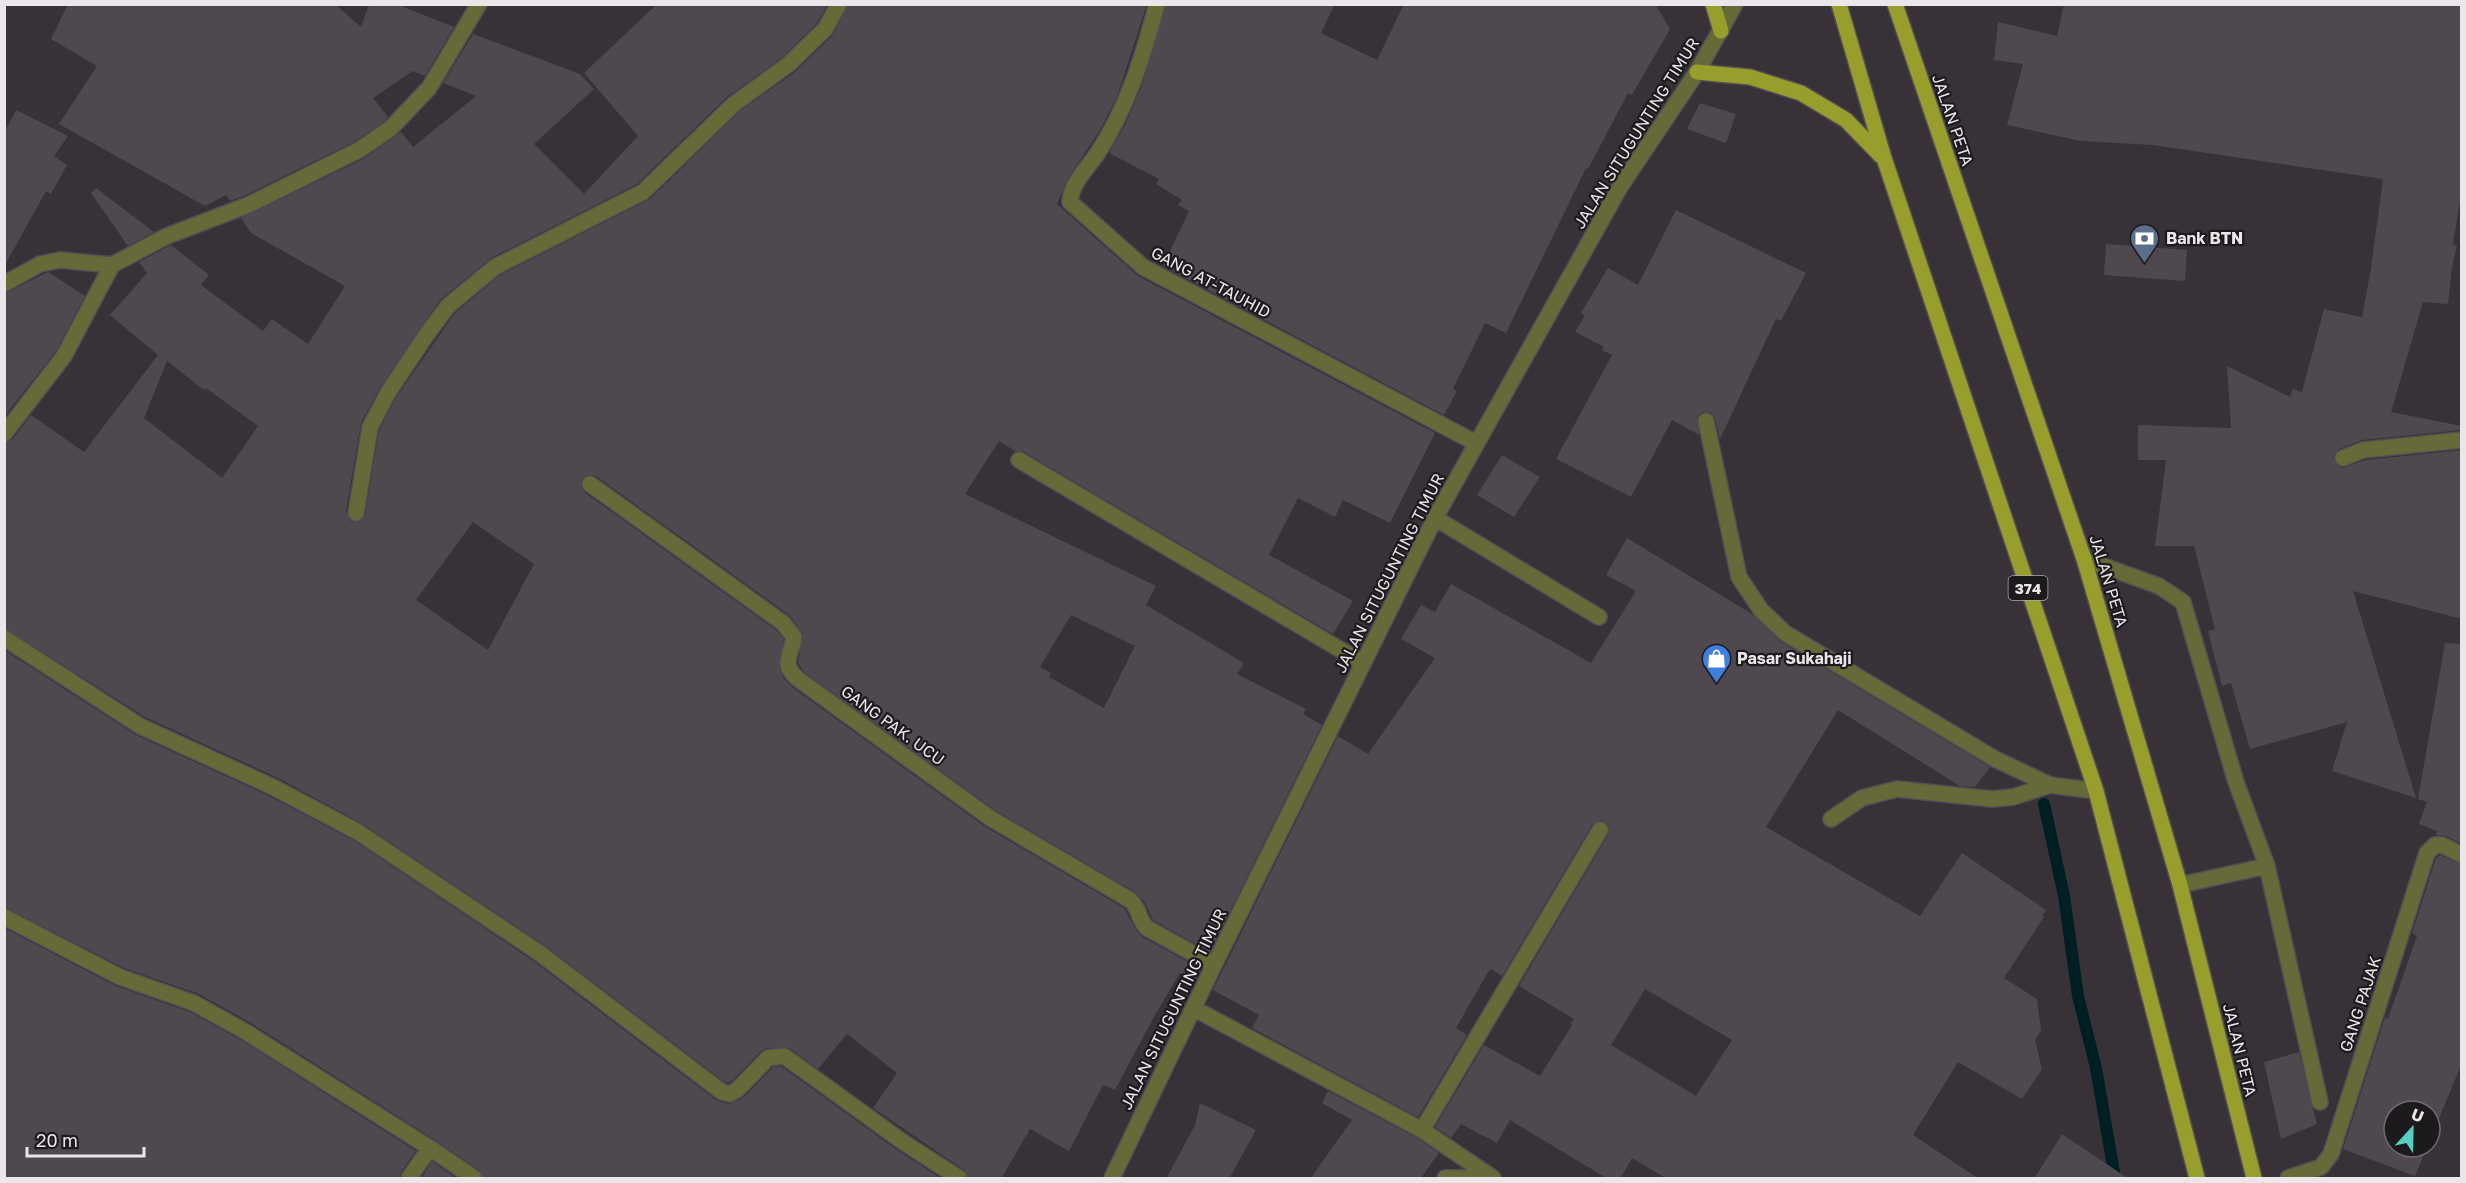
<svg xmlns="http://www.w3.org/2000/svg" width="2466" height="1183" font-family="'Golos Text',sans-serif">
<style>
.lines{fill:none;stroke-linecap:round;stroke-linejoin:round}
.stream{stroke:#001f23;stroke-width:12}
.building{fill:#4f484f;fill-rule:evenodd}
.minor-casing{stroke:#544e54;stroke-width:18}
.major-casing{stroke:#544e54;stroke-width:18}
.minor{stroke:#666a38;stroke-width:15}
.major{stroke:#979e2b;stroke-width:15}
.labels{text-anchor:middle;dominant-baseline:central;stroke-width:4.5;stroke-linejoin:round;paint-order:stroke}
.shield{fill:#1d1a1d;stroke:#aca9ac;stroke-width:1.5}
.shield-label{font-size:15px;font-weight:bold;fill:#eae6ea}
.street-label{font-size:16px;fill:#eae6ea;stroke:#1d1a1d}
.poi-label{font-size:16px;font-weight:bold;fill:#eae6ea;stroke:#1d1a1d;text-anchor:start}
</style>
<rect width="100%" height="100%" fill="#383138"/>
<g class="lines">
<!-- stream -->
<path class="stream" d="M2044 804 2064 896 2078 996 2096 1068 2115 1178"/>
</g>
<!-- building -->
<path class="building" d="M68 4H335L361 27 369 4H396L454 27 425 76 413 71 373 98 388 117 385 121 354 142 244 196 230 201 226 195 205 206 59 124 97 66 51 39Z
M657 4H828L817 23 783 57 727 97 637 184 491 258 440 300 381 386 361 423 346 511 350 521 359 522 365 515 379 430 397 396 455 313 500 275 650 199 740 111 795 72 832 36 849 4H1147L1117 97 1099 132 1068 178 1057 204 1138 276 1435 433 1390 523 1343 500 1335 517 1298 498 1269 555 1353 601 1333 634 1024 452 1015 451 999 441 965 494 1156 586 1146 605 1244 663 1237 674 1306 709 1303 714 1322 725 1210 952 1153 920 1144 901 1135 892 995 810 804 672 798 663 803 634 789 615 596 476 587 475 582 479 581 487 584 492 776 630 784 639 779 667 784 679 792 687 984 826 1124 908 1136 930 1142 937 1201 969 1195 981 1180 973 1155 1015 1115 1090 1103 1085 1069 1151 1030 1129 1001 1179H969L964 1170 873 1108 897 1073 847 1034 818 1069 789 1048H767L761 1051 732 1081 726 1083 543 944 363 824 278 778 145 717 4 628V444L12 440 31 415 84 452 158 355 110 315 147 273 139 262 171 245 209 275 201 285 263 331 272 319 308 344 345 286 251 233 241 218 363 159 401 132 413 147 476 96 443 83 473 34 580 74 594 89 534 144 584 194 638 136 584 73ZM167 361 204 390 206 388 258 426 222 478 144 418ZM473 522 534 564 488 650 416 600ZM1071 615 1135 646 1104 708 1049 677 1051 673 1040 667Z
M1166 4H1335L1321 33 1377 60 1404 4H1655L1670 29 1632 95 1628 93 1588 169 1586 168 1506 333 1485 323 1453 389 1457 391 1444 415 1163 266 1189 211 1178 205 1182 200 1156 184 1159 179 1109 153 1126 123 1142 85Z
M2064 4H2462V189L2453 244 2457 246 2452 267 2448 304 2423 302 2391 412 2462 426V430L2362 440 2339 449 2333 457 2337 465 2342 468 2365 460 2462 450V619L2353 591 2416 798 2332 771 2347 722 2250 749 2231 683 2222 686 2208 631 2215 629 2194 546H2155L2166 460H2138V425L2231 428 2227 366 2290 397 2293 389 2302 392 2324 309 2362 317 2371 268 2383 179 2153 145 2081 141 2007 125 2023 64 1994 60 1998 22 2057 36Z
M1700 103 1736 114 1726 143 1687 129Z
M16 110 68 136 54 156 67 165 51 194 46 191 4 267V133Z
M96 188 154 232 128 246 91 193Z
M1676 210 1806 273 1781 321 1776 319 1720 439 1715 418 1710 412H1703L1697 417 1699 435 1672 420 1631 497 1556 459 1612 355 1602 350 1604 347 1575 332 1585 315 1581 313 1608 268 1638 285Z
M2106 244 2187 250 2185 281 2104 275Z
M48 272 85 296 56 351 4 417V294Z
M1502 455 1540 477 1514 517 1477 495Z
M1627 538 1752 614 1780 641 1990 767 1975 787 1960 786 1838 710 1766 827 1920 916 1962 853 2046 910 2042 916 2044 917 2004 978 2037 999 2041 1031 2035 1040 2042 1069 2022 1099 1958 1062 1913 1135 1979 1179H1667L1632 1158 1620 1179H1608L1510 1120 1497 1143 1461 1124 1451 1138 1435 1127 1484 1045 1540 1076 1572 1025 1570 1024 1574 1019 1519 986 1608 835 1609 826 1601 820 1592 825 1502 976 1491 969 1488 972 1456 1028 1467 1035 1418 1117 1252 1028 1259 1015 1213 990 1338 736 1368 754 1435 658 1401 639 1421 605 1435 612 1451 584 1591 663 1636 591 1606 575ZM1645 989 1732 1040 1696 1096 1611 1045Z
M2445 643 2462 644V844L2446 836 2436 835 2437 831 2419 824 2427 802 2418 799Z
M4 650 136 735 269 796 353 840 532 960 716 1100 728 1104 735 1102 745 1096 773 1067 781 1066 897 1150 942 1179H484L479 1170 435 1140 251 1023 199 994 124 968 4 907Z
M2440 855 2462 865V1063L2430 1140V1111H2394V1147H2427L2415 1176 2343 1149 2385 1017 2388 1019 2417 936 2412 933 2436 858Z
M4 928 116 986 190 1012 241 1040 416 1151 401 1172 399 1179H4Z
M2299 1052 2317 1124 2281 1139 2264 1062Z
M1328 1091 1417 1138 1439 1153 1420 1179H1310L1352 1120 1322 1103Z
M1200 1103 1256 1130 1229 1179H1166L1195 1125Z
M2062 1134 2129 1179H2034Z
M432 1161 457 1179H421Z"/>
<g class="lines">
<defs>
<path id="minor" d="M1157 4C1143 56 1127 109 1097 154 1087 169 1071 183 1070 202L1143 267 1476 443
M4 284 40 264 60 260 112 265
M1706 421 1739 577 1761 610 1785 633 1995 759 2050 785 2096 791
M4 434 64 356 112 265 167 236 248 205 359 150 391 128 429 88 479 4
M2343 458 2363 450 2462 440
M1019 460 1363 663
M590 484 783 623 794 637C791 658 780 663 798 679L990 818 1130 900C1140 908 1138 920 1147 928L1214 965
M356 513 370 427 389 391 427 334 448 306 495 267 643 192 734 104 789 64 825 29 839 4
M1435 518 1599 617
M2084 559 2159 586 2183 602 2236 782 2267 866 2320 1102
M4 638 140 726 273 787 358 832 538 952 722 1092 730 1094 738 1089 768 1058 784 1056 903 1142 959 1178
M1831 819 1862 798 1897 789 1992 799 2013 797 2050 785
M2180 885 2267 866
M4 917 120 977 194 1003 246 1032 430 1148 474 1178
M1193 1008 1422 1130 1600 830
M1422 1130 1493 1178
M409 1178 430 1148
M1112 1178 1214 965 1435 518 1620 187 1697 72 1735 4
M1445 1178H1472
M2288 1178 2321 1167 2331 1154 2427 853 2435 845H2442L2462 855"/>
<path id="major" d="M1713 4 1721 31
M1839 4 1884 158 2096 791 2197 1178
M1895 4 2084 559 2180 885 2254 1178
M1697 72 1750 77 1801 93 1846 120 1881 156"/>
</defs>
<!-- minor casing -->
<use href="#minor" class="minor-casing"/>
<!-- major casing -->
<use href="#major" class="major-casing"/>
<!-- minor -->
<use href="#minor" class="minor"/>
<!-- major -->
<use href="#major" class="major"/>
</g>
<!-- icons -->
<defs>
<symbol id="bank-pin" viewBox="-11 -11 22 30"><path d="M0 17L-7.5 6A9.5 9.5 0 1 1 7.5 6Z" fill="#5c6f8a" stroke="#1d1a1d"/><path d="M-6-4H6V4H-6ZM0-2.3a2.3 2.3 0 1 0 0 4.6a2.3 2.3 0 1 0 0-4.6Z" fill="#fff"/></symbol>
<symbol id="shop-pin" viewBox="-11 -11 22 30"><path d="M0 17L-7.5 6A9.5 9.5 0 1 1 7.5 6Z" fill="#3f7fe0" stroke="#1d1a1d"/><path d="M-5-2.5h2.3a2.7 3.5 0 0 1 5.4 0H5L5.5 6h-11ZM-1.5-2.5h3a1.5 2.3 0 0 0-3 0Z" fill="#fff"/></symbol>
</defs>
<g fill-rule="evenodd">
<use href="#bank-pin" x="2128" y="222" width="33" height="45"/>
<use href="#shop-pin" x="1700" y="642" width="33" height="45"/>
</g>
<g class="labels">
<!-- shield labels -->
<rect class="shield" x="2008.5" y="576" width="39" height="24" rx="4.5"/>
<g class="shield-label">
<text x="2028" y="588">374</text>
</g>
<!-- street labels -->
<g class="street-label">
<text transform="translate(1953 120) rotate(71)">JALAN PETA</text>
<text transform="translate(1636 133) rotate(-58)">JALAN SITUGUNTING TIMUR</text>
<text transform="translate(1211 282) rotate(28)">GANG AT-TAUHID</text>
<text transform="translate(1389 573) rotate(-63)">JALAN SITUGUNTING TIMUR</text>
<text transform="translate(2109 581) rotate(73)">JALAN PETA</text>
<text transform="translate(893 725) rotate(36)">GANG PAK. UCU</text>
<text transform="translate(2360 1004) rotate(-72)">GANG PAJAK</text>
<text transform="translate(1173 1009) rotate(-64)">JALAN SITUGUNTING TIMUR</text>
<text transform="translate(2240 1050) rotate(76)">JALAN PETA</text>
</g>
<!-- poi labels -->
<g class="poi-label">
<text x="2166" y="238">Bank BTN</text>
<text x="1737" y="658">Pasar Sukahaji</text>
</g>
</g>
<!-- border -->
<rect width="2466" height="1183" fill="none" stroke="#eae6ea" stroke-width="12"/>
<!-- north arrow -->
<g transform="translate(2412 1129) rotate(22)"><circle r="28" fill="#1d1a1d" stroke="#6f6c6f" stroke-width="1.5"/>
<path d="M0-4.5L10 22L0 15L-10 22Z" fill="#57cec2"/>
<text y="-9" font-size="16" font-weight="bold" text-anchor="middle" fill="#eae6ea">U</text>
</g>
<!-- scale -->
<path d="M27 1147v9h117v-9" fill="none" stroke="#eae6ea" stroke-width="3"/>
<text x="36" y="1147" font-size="18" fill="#eae6ea" stroke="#1d1a1d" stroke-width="4.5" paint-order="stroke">20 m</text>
</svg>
